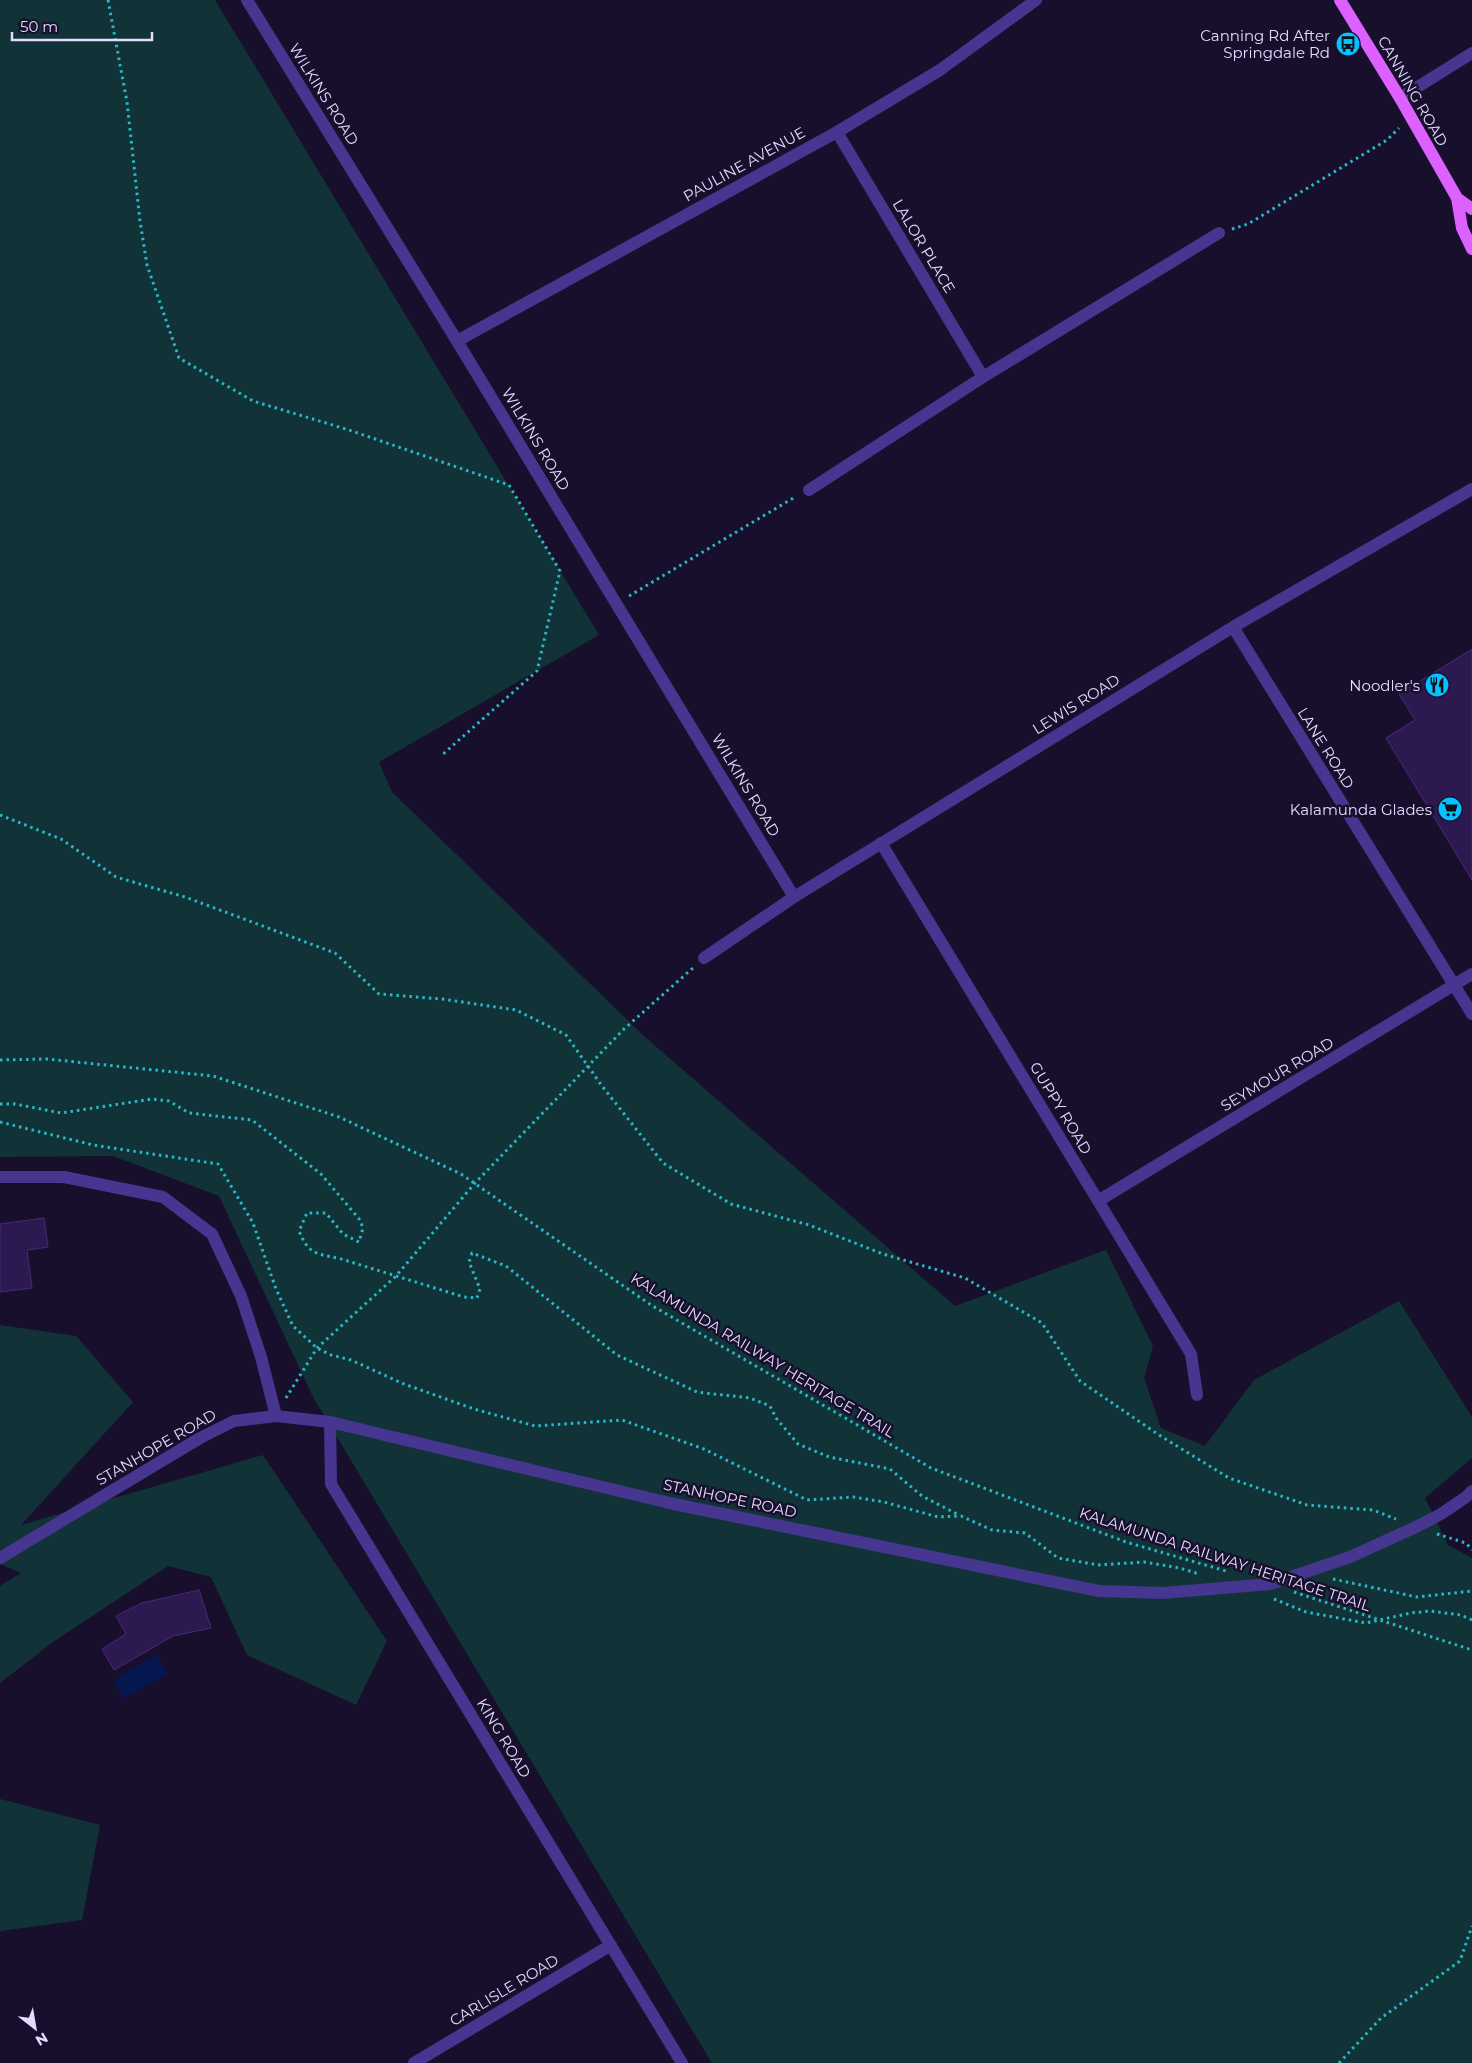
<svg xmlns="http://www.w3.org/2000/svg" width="1472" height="2063" font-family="Montserrat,sans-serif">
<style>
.green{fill:#113337}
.water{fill:#06164e}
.building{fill:#2c194f;stroke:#472a7d}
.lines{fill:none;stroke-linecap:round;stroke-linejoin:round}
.path{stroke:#26b9c7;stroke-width:3;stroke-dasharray:2.5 4;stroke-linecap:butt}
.minor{stroke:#47368f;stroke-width:12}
.tertiary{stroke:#47368f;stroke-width:12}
.primary{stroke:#dc61ff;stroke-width:12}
.labels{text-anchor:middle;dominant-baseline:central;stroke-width:5;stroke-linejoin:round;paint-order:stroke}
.poi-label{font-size:15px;fill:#e4daff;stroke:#180f2c;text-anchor:end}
.street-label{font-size:15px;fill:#e4daff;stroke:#180f2c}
</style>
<rect width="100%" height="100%" fill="#180f2c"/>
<!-- green -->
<path class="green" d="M0 0H215L599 635 379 762 392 792 645 1037 955 1306 1106 1250 1153 1346 1144 1378 1161 1428 1205 1446 1254 1380 1399 1301 1472 1417V1458L1425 1498 1448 1545 1472 1558V2063H712L313 1397 219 1196 113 1156 0 1157Z
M0 1325 76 1336 133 1402 21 1525 263 1455 387 1641 356 1705 247 1655 211 1577 168 1566 53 1642 0 1683V1586L21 1573 0 1564Z
M0 1799 100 1825 82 1920 0 1931Z"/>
<!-- water -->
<path class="water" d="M157 1654 168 1674 124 1699 113 1680Z"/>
<!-- building -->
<path class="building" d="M1472 649V880L1386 738 1415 720 1399 694Z
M44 1218 48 1247 27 1250 32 1288 0 1292V1224Z
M199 1590 211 1628 173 1636 114 1670 102 1649 126 1634 116 1616 142 1603Z"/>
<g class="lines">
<!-- path -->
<path class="path" d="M108 0 127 102 140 221 147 265 179 358 253 401 349 430 509 485 560 571 537 671 442 755
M1232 229 1248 224 1387 140 1399 128
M629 596 795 497
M0 815 61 839 116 877 185 897 335 953 379 994 442 999 516 1010 566 1035 602 1086 663 1163 731 1204 809 1225 883 1254 965 1278 1042 1323 1080 1381 1159 1435 1229 1478 1307 1505 1373 1510 1396 1519
M0 1060 47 1059 213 1076 339 1117 461 1174 651 1305 931 1468 1126 1542 1226 1571
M0 1104H15L61 1113 152 1099 169 1101 189 1113 252 1120 321 1174 360 1220 363 1228 359 1242 343 1234 326 1213H307L299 1231C308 1253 315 1254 338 1258L464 1297 477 1298 480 1289 469 1262 472 1253 506 1266 617 1355 697 1392 750 1398 770 1406 776 1418 798 1444 829 1457 890 1469 922 1496 959 1515
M0 1122 93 1145 218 1164 253 1223 276 1289 293 1326 317 1348 331 1355 351 1360 404 1384 474 1409 535 1426 622 1420 704 1449 807 1500 853 1497 884 1502 938 1517 961 1516 992 1530 1025 1533 1058 1558 1098 1565 1144 1562 1180 1568 1199 1574
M286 1398 317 1348 396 1276 475 1183 624 1029 694 967
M1437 1534 1466 1543 1472 1550
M1333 1579 1417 1597 1472 1591
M1294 1592 1472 1650
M1274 1599 1306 1612 1366 1623 1411 1613 1430 1611 1461 1615 1472 1620
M1339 2063 1381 2018 1460 1961 1472 1926"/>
<!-- minor -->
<path class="minor" d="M247 0 457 341 794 897
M1400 98 1472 53
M837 132 983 377
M457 341 837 132 940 70 1036 0
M809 490 983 377 1219 233
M1233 627 1472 1014
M881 843 1191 1354 1197 1395
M704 958 794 897 1233 627 1472 489
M0 1177H64L163 1197 212 1234 241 1296 261 1357 276 1416
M1098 1201 1472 974
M330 1422 331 1484 682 2063
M414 2063 611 1945"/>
<!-- tertiary -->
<path class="tertiary" d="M0 1558 200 1438 234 1421 276 1416 330 1422 674 1504 1099 1591 1163 1593 1270 1584 1350 1557 1416 1527 1441 1514 1466 1497 1472 1491"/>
<!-- primary -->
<path class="primary" d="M1340 0 1400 98 1457 198 1462 228 1472 249
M1457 198 1472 209"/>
</g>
<!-- icons -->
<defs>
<symbol id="bus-disc" viewBox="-11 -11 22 22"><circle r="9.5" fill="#06c1ff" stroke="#180f2c"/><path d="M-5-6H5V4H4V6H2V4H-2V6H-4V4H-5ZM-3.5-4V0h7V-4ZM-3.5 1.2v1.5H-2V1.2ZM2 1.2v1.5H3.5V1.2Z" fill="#111"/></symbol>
<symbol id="restaurant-disc" viewBox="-11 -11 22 22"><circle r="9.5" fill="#06c1ff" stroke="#180f2c"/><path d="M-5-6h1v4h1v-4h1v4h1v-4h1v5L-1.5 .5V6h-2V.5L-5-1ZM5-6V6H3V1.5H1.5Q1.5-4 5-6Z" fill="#111"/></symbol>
<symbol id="supermarket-disc" viewBox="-11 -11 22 22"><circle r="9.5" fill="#06c1ff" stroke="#180f2c"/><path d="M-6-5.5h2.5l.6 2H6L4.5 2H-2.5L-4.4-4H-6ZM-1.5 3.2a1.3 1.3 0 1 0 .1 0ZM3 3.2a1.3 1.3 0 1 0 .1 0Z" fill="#111"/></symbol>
</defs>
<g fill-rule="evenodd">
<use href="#bus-disc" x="1334" y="30" width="28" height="28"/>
<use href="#restaurant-disc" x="1423" y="671" width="28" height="28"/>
<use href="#supermarket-disc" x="1436" y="795" width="28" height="28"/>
</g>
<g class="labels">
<!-- poi labels -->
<g class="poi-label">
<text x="1330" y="35">Canning Rd After<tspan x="1330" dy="17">Springdale Rd</tspan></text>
<text x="1420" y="685">Noodler's</text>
<text x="1432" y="809">Kalamunda Glades</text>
</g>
<!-- street labels -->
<g class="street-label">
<text transform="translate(1413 91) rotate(60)">CANNING ROAD</text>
<text transform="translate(324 94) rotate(58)">WILKINS ROAD</text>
<text transform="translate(744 164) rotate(-29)">PAULINE AVENUE</text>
<text transform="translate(924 246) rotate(59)">LALOR PLACE</text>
<text transform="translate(536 439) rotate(59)">WILKINS ROAD</text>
<text transform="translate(1076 704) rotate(-32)">LEWIS ROAD</text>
<text transform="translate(1326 748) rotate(58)">LANE ROAD</text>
<text transform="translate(746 785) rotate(59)">WILKINS ROAD</text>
<text transform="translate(1277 1074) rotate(-31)">SEYMOUR ROAD</text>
<text transform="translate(1061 1108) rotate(59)">GUPPY ROAD</text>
<text transform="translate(763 1355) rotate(31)">KALAMUNDA RAILWAY HERITAGE TRAIL</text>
<text transform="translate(156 1447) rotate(-30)">STANHOPE ROAD</text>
<text transform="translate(730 1498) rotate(12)">STANHOPE ROAD</text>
<text transform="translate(1225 1559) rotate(18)">KALAMUNDA RAILWAY HERITAGE TRAIL</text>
<text transform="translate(504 1738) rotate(59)">KING ROAD</text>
<text transform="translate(504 1990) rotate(-31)">CARLISLE ROAD</text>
</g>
</g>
<!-- north arrow -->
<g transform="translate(35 2028) rotate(149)" stroke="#180f2c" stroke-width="4" paint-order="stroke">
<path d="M0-4L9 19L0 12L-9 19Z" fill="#e4daff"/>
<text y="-8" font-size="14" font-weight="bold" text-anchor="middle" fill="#e4daff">N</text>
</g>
<!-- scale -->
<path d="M12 32v8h140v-8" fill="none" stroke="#e4daff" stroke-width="2.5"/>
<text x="20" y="32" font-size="15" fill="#e4daff" stroke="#180f2c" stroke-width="4" paint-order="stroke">50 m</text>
</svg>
